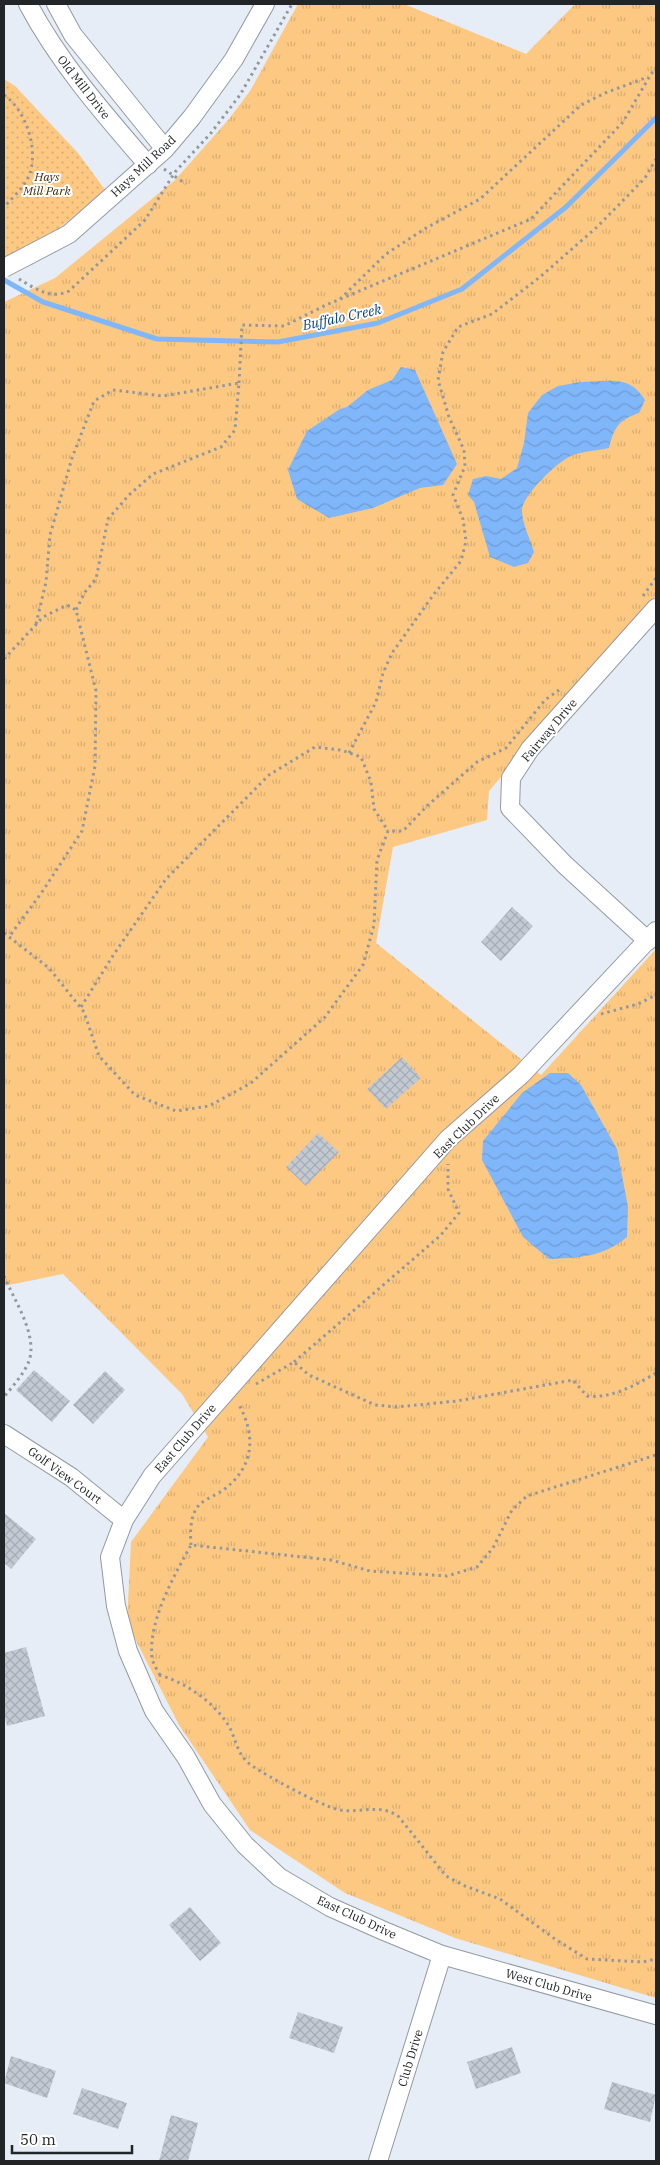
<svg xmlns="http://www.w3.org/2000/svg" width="660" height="2165" font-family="'IBM Plex Serif',serif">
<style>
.grass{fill:url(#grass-tufts)}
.park{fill:url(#park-dots)}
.water{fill:url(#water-waves)}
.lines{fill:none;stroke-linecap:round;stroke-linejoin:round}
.stream{stroke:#80b6fa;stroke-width:5}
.building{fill:url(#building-cross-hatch)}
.minor-casing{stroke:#939aa2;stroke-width:20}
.path{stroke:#92979e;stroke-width:3;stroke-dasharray:2.5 4;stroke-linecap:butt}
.minor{stroke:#fff;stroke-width:18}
.minor-bridge-casing{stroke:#939aa2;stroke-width:20;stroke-linecap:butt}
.minor-bridge{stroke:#fff;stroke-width:18}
.labels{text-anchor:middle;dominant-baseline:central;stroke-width:4;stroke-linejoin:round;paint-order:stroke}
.street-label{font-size:12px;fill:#222528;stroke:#fff}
.park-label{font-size:12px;font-style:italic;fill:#442e0c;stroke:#fff}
.water-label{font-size:14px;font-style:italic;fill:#0c437e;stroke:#fff}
</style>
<defs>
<pattern id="grass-tufts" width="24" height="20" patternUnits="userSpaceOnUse" patternTransform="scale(1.25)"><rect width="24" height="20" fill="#fdc982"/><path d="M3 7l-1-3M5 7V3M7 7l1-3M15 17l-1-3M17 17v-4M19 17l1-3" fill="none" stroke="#d9ac70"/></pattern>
<pattern id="park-dots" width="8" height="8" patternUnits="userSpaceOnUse" patternTransform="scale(1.25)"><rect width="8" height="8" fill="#fdc982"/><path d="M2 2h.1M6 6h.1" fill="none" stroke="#d9ac70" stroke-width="1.8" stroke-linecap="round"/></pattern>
<pattern id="water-waves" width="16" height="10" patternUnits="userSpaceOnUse" patternTransform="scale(1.25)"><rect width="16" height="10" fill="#80b6fa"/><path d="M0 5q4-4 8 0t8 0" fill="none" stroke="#6e9cd6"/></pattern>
<pattern id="building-cross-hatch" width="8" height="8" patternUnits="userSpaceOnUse" patternTransform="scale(1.25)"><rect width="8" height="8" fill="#c2c9d2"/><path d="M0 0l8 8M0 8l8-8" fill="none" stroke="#a6acb4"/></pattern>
</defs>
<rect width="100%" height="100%" fill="#e6edf7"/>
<!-- grass -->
<path class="grass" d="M298 4H404L526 54 575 4H656V596L489 791 487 820 393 847 376 943 541 1075 656 949V1998L455 1938 345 1893 250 1830 179 1725 127 1623 131 1542 208 1437 182 1394 63 1274 4 1286V302L55 278 175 180 229 119 250 91Z"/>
<!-- park -->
<path class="park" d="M4 79 15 86 78 153 106 191 58 229 4 263Z"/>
<!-- water -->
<path class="water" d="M401 367 415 370 457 464 443 485 420 488 373 508 329 518 297 499 288 470 307 431 340 409 347 407 368 390 392 380Z
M581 382C609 382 629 374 645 400L639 413C619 420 614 427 609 448 596 451 583 451 571 456 558 461 522 496 522 510 522 524 530 538 534 552L528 563 514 567 490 557 474 502 468 495 473 479 486 476 501 479 517 468 524 443 528 413 542 395 558 386Z
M550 1073H568L581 1085 617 1149 628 1207 627 1237C603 1257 579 1258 549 1259L523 1237 482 1160 483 1141 522 1093Z"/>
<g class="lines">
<!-- stream -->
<path class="stream" d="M4 280 43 302 157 339 278 342 378 323 462 289 566 207 656 118"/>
</g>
<!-- building -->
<path class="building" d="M512 907 533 926 501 961 481 942Z
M402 1057 421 1078 386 1109 367 1089Z
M318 1133 339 1152 306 1186 286 1167Z
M34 1370 70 1401 52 1422 16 1390Z
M105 1371 125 1390 93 1424 73 1405Z
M4 1513 36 1539 11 1569 4 1563Z
M26 1647 45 1716 7 1726 4 1713V1653Z
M190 1907 221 1943 200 1961 169 1925Z
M298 2012 343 2027 334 2053 289 2038Z
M512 2047 521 2073 476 2089 467 2062Z
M11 2056 56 2071 47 2098 4 2083Z
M612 2082 656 2095 650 2122 604 2109Z
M82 2088 127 2103 118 2129 73 2114Z
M171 2115 198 2123 188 2161H159Z"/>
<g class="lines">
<defs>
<path id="minor" d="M28 4C60 64 104 114 148 165
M56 4 73 35 165 149
M29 255 69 234 165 149 192 117 234 59 265 4
M656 931 521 1075 448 1139 152 1476 124 1520 110 1557 116 1606 128 1651 154 1711 186 1757 212 1804 245 1845 279 1877 330 1907 384 1931 442 1955 656 2015
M648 941 565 865 510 808 511 778 530 749 656 608
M4 1434 71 1477 124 1520
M378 2161 442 1955"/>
</defs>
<!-- minor casing -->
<use href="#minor" class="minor-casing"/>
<!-- path -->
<path class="path" d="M4 95C26 110 38 148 30 173 25 187 13 197 4 207
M164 169 186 184
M19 279C34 288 51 300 69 291L145 220 175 172 211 133 240 95 292 4
M340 299 386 254 426 228 480 199 581 105 605 93 648 77
M239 383 242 325 284 326 326 305 531 219 623 122 651 74 656 68
M643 596 656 578
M36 624 46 582 50 535 72 458 94 401 113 390 163 396 239 383 235 430 221 447 153 474 129 495 108 519 96 579 85 592 76 610
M4 659 43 617 67 605 76 610 96 691 95 766 82 831 42 892 9 937
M349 753 376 702 383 673 392 653 434 594 461 561 466 541 463 519 453 495 465 466 464 450 449 417 438 380 443 352 458 327 492 314 540 277 597 227 645 178 656 159
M4 933 49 968 84 1012 99 1056 135 1095 176 1111 209 1106 251 1083 325 1017 363 965 374 925 377 860 388 831H403L427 806 477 762 506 748 545 700 559 690
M81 1007 114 954 166 879 269 775 315 747 341 750 361 757 371 782 374 809 388 831
M601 1014 638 1004 656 995
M4 1276C14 1300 38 1335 29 1361 24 1374 12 1387 4 1397
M294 1362 440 1236 459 1213 448 1189V1164
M256 1384 294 1362 309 1375 375 1405 397 1407 457 1401 573 1380 587 1396C611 1399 636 1385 656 1373
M191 1545C190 1532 190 1515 199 1505 205 1499 216 1495 222 1491 254 1468 257 1436 238 1403
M159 1675C185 1682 212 1701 227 1723 236 1736 236 1755 251 1765 265 1775 320 1805 336 1809 357 1815 380 1802 399 1817L446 1876 465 1886 500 1899 555 1939 587 1959 643 1962 656 1959
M160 1675C157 1670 153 1663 152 1658 148 1621 174 1576 191 1545L331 1560 370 1571 447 1576 477 1567 493 1548 512 1510 527 1496 656 1455"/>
<!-- minor -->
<use href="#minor" class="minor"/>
<defs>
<path id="minor-bridge" d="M4 268 29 255"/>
</defs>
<!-- minor-bridge casing -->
<use href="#minor-bridge" class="minor-bridge-casing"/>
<!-- minor-bridge -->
<use href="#minor-bridge" class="minor-bridge"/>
</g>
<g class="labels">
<!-- street labels -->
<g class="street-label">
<text transform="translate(84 87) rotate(52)">Old Mill Drive</text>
<text transform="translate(143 166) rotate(-43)">Hays Mill Road</text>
<text transform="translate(549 730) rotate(-50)">Fairway Drive</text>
<text transform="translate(466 1126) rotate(-44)">East Club Drive</text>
<text transform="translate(185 1438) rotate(-49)">East Club Drive</text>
<text transform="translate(65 1475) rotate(36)">Golf View Court</text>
<text transform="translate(357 1917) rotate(25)">East Club Drive</text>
<text transform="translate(549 1985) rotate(16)">West Club Drive</text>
<text transform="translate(410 2058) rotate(-73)">Club Drive</text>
</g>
<!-- park labels -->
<g class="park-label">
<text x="47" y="176">Hays<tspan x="47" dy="14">Mill Park</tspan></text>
</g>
<!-- water labels -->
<g class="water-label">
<text transform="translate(342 317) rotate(-12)">Buffalo Creek</text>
</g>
</g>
<!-- border -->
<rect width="660" height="2165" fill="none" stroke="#222528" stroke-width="10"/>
<!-- scale -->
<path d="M12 2145v8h120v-8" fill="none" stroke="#222528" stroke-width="2.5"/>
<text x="20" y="2145" font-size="15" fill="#222528" stroke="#ffffff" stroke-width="4" paint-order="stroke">50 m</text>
</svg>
